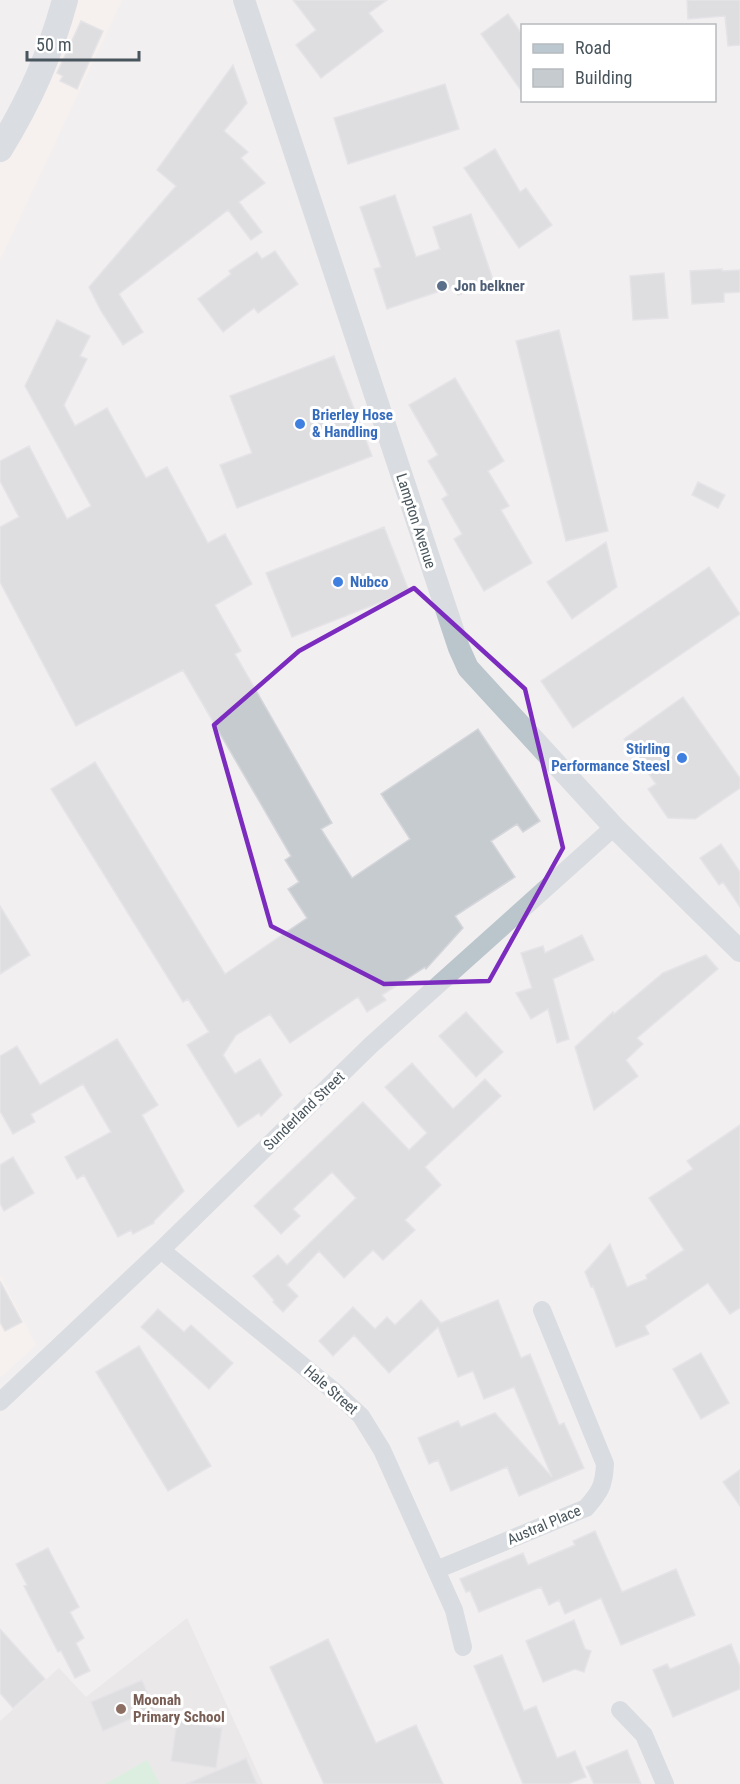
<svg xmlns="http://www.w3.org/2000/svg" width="740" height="1784" font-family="'Roboto Condensed',sans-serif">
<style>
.commercial{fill:#fbf4ea}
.education{fill:#e3e0e1}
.green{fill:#c0eecc}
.building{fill:#c6cbcf;stroke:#d4d6db;stroke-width:1.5}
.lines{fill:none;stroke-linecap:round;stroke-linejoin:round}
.minor{stroke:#bbc6cc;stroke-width:18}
.tertiary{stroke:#bbc6cc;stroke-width:22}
.secondary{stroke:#bcc8d0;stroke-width:26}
.marked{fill:none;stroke:#7b2cbf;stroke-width:4.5;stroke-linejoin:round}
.service-dot{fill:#5c6f8a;stroke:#fff;stroke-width:2}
.shop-dot{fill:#3f7fe0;stroke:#fff;stroke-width:2}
.education-dot{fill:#8d6e63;stroke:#fff;stroke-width:2}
.labels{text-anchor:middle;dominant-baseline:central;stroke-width:6;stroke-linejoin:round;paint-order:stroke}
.service-label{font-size:15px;font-weight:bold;fill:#4e5e75;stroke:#fff;text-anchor:start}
.shop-label{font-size:15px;font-weight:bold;fill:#366cbe;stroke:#fff;text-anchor:start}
.street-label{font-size:15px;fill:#48555c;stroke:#fff}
.education-label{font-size:15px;font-weight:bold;fill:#785e54;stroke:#fff;text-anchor:start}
</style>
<rect width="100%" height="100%" fill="#f2eff0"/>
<!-- commercial -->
<path class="commercial" d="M75 0H122L0 260V165L62 49Z
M0 1275 36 1345 0 1378Z"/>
<!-- education -->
<path class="education" d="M187 1618 263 1784H0V1721L59 1668 86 1697Z"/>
<!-- green -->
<path class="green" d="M147 1760 160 1784H105Z"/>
<!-- building -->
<path class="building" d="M293 0H387L369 13 383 31 321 78 296 45 316 30Z
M687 0H740V45L728 46 725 16 688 19Z
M508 14 522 34V92L481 34Z
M81 21 103 31 77 89 60 81 63 76 57 73Z
M233 65 247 103 224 131 248 152 241 158 265 183 239 202 262 232 251 240 228 210 119 294 143 332 123 345 101 311 89 287 176 186 157 170Z
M445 84 459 129 348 164 334 118Z
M495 149 520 192 526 188 552 225 519 248 464 168Z
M395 195 416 257 440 249 433 227 471 214 494 283 458 295 455 286 387 309 374 269 381 267 360 207Z
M275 251 298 284 258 313 254 308 223 332 198 299 231 274 229 271 257 252 262 259Z
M722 269V271L740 270V292L724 293V302L692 304 690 271Z
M664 273 668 318 633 320 630 276Z
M57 320 90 336 80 356 87 359 64 405 75 426 107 408 146 478 167 467 208 543 225 534 252 584 215 605 241 651 235 654 332 823 321 829 352 878 410 839 381 794 478 729 540 821 523 832 517 824 491 841 515 877 455 916 463 928 426 969 425 967 382 995 386 1000 367 1012 358 997 290 1043 270 1014 236 1035 223 1055 235 1074 260 1059 282 1095 261 1116 259 1113 238 1127 187 1045 209 1032 188 999 183 1002 51 789 95 762 225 974 307 918 288 889 299 882 285 860 291 856 183 670 76 726 0 582V527L19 517 0 481V461L29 446 67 519 91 506 25 386Z
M559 330 608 531 566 541 516 341Z
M334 356 372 456 237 508 220 465 252 453 230 396Z
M455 378 504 461 488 471 509 506 501 510 532 563 484 591 454 539 462 534 442 499 448 495 428 461 438 455 409 405Z
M698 482 725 495 718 508 692 495Z
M384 527 409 591 292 637 266 573Z
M606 542 617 587 572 619 547 582Z
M709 567 740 614 573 728 541 681Z
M683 697 740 778V788L695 819 668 818 648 789 656 784 624 739Z
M721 844 740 872V907L723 882 719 885 700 858Z
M0 906 30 955 0 974Z
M582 935 594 960 553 979 569 1039 557 1043 548 1009 531 1019 516 993 532 988 521 953 543 946 545 953Z
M706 955 718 969 637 1038 643 1044 626 1060 638 1076 594 1110 575 1047 613 1012 614 1014 663 973Z
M466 1012 503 1052 476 1077 439 1036Z
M117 1039 158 1105 142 1115 184 1191 154 1221V1223L133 1234 131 1230 118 1237 84 1175 77 1179 65 1157 111 1132 83 1084 31 1114 35 1122 13 1134 0 1111V1056L17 1046 40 1085Z
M412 1063 453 1109 485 1079 501 1096 425 1167 441 1185 405 1220 415 1230 383 1260 373 1250 344 1278 319 1251 287 1285 298 1296 283 1312 273 1302 274 1300 253 1276 278 1255 287 1265 356 1198 332 1172 293 1209 300 1216 281 1234 254 1206 363 1102 409 1150 427 1133 385 1087Z
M740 1125V1308L730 1314 708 1283 645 1326 649 1334 616 1347 593 1286 591 1287 585 1272 610 1244 627 1287 647 1279 646 1275 684 1250 649 1198 693 1169 687 1161Z
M13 1157 34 1193 4 1211 0 1203V1165Z
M0 1281 22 1322 5 1331 0 1322Z
M421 1300 441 1323 498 1300 521 1358 530 1354 559 1425 564 1423 584 1468 519 1496 507 1467 451 1491 438 1460 429 1464 418 1438 458 1421 461 1427 495 1413 552 1477 514 1387 484 1399 473 1371 458 1377 438 1327 389 1373 354 1335 333 1356 319 1341 353 1307 375 1329 387 1317 395 1325Z
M158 1309 184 1332 191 1325 233 1363 209 1389 141 1327Z
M139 1346 211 1466 168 1491 96 1372Z
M701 1353 729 1403 701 1419 673 1369Z
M740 1470V1506L723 1482Z
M595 1531 622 1592 676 1569 695 1615 621 1645 601 1598 565 1614 559 1600 549 1605 541 1587 479 1612 470 1591 466 1592 460 1579 523 1553 528 1565 575 1545 573 1541Z
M48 1548 79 1607 70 1612 84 1638 76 1643 90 1671 75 1678 61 1651 58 1652 24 1586 27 1585 16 1564Z
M574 1620 585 1649 591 1651 584 1672 575 1669 543 1682 526 1641Z
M0 1629 45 1679 13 1708 0 1693Z
M328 1639 376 1743 416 1725 443 1784H324L270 1667Z
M731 1644 740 1667V1689L673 1717 653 1670 667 1664 670 1669Z
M502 1655 524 1711 536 1706 557 1758 575 1751 586 1777 568 1784H523L474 1666Z
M142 1680 154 1709 103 1731 91 1702Z
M177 1721 222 1728 216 1768 171 1761Z
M627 1750 641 1784H594L586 1767Z
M246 1758 257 1784H186L240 1761Z"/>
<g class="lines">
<!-- minor -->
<path class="minor" d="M161 1250 335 1392 361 1416 382 1450 454 1610 463 1647
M0 1402 161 1250 371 1045 614 827
M436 1570 586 1508C600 1492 604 1486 605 1464L542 1310
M620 1710 644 1735 665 1784"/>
<!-- tertiary -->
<path class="tertiary" d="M244 0 459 648 468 668 614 827 740 951"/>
<!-- secondary -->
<path class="secondary" d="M0 149C30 100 50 55 65 0"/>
</g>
<!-- marked area -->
<path d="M0 0H740V1784H0ZM414 588 525 689 563 848 489 981 384 984 271 926 214 725 299 651Z" fill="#f2eff0" fill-opacity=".55" fill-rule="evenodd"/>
<path class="marked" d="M414 588 525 689 563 848 489 981 384 984 271 926 214 725 299 651Z"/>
<!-- markers -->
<circle class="service-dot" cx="442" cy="286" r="6"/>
<g class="shop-dot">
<circle cx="300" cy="424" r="6"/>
<circle cx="338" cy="582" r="6"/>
<circle cx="682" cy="758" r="6"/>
</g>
<circle class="education-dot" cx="121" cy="1709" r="6"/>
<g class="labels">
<!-- service labels -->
<g class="service-label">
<text x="454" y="286">Jon belkner</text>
</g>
<!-- shop labels -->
<g class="shop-label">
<text x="312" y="415">Brierley Hose<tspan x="312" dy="17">&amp; Handling</tspan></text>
<text x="350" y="582">Nubco</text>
<text x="670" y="749" text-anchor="end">Stirling<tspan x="670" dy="17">Performance Steesl</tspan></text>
</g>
<!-- street labels -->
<g class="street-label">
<text transform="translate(416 521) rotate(72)">Lampton Avenue</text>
<text transform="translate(304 1111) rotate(-44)">Sunderland Street</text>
<text transform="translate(331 1390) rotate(41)">Hale Street</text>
<text transform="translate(544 1525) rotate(-23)">Austral Place</text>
</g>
<!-- education labels -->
<g class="education-label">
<text x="133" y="1700">Moonah<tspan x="133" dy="17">Primary School</tspan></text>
</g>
</g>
<!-- legend -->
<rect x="521" y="24" width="195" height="78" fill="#ffffff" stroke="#b6bbbe" stroke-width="1.5"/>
<rect x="533" y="44" width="30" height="9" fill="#bcc8d0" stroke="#b6bbbe" stroke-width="1.5"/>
<text x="575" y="54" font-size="18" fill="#48555c">Road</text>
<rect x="533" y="69" width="30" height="18" fill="#c6cbcf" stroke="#b6bbbe" stroke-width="1.5"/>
<text x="575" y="84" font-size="18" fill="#48555c">Building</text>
<!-- scale -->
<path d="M27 51v9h112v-9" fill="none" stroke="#48555c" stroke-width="3"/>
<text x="36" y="51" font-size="18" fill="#48555c" stroke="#ffffff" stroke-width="4.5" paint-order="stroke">50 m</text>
</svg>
